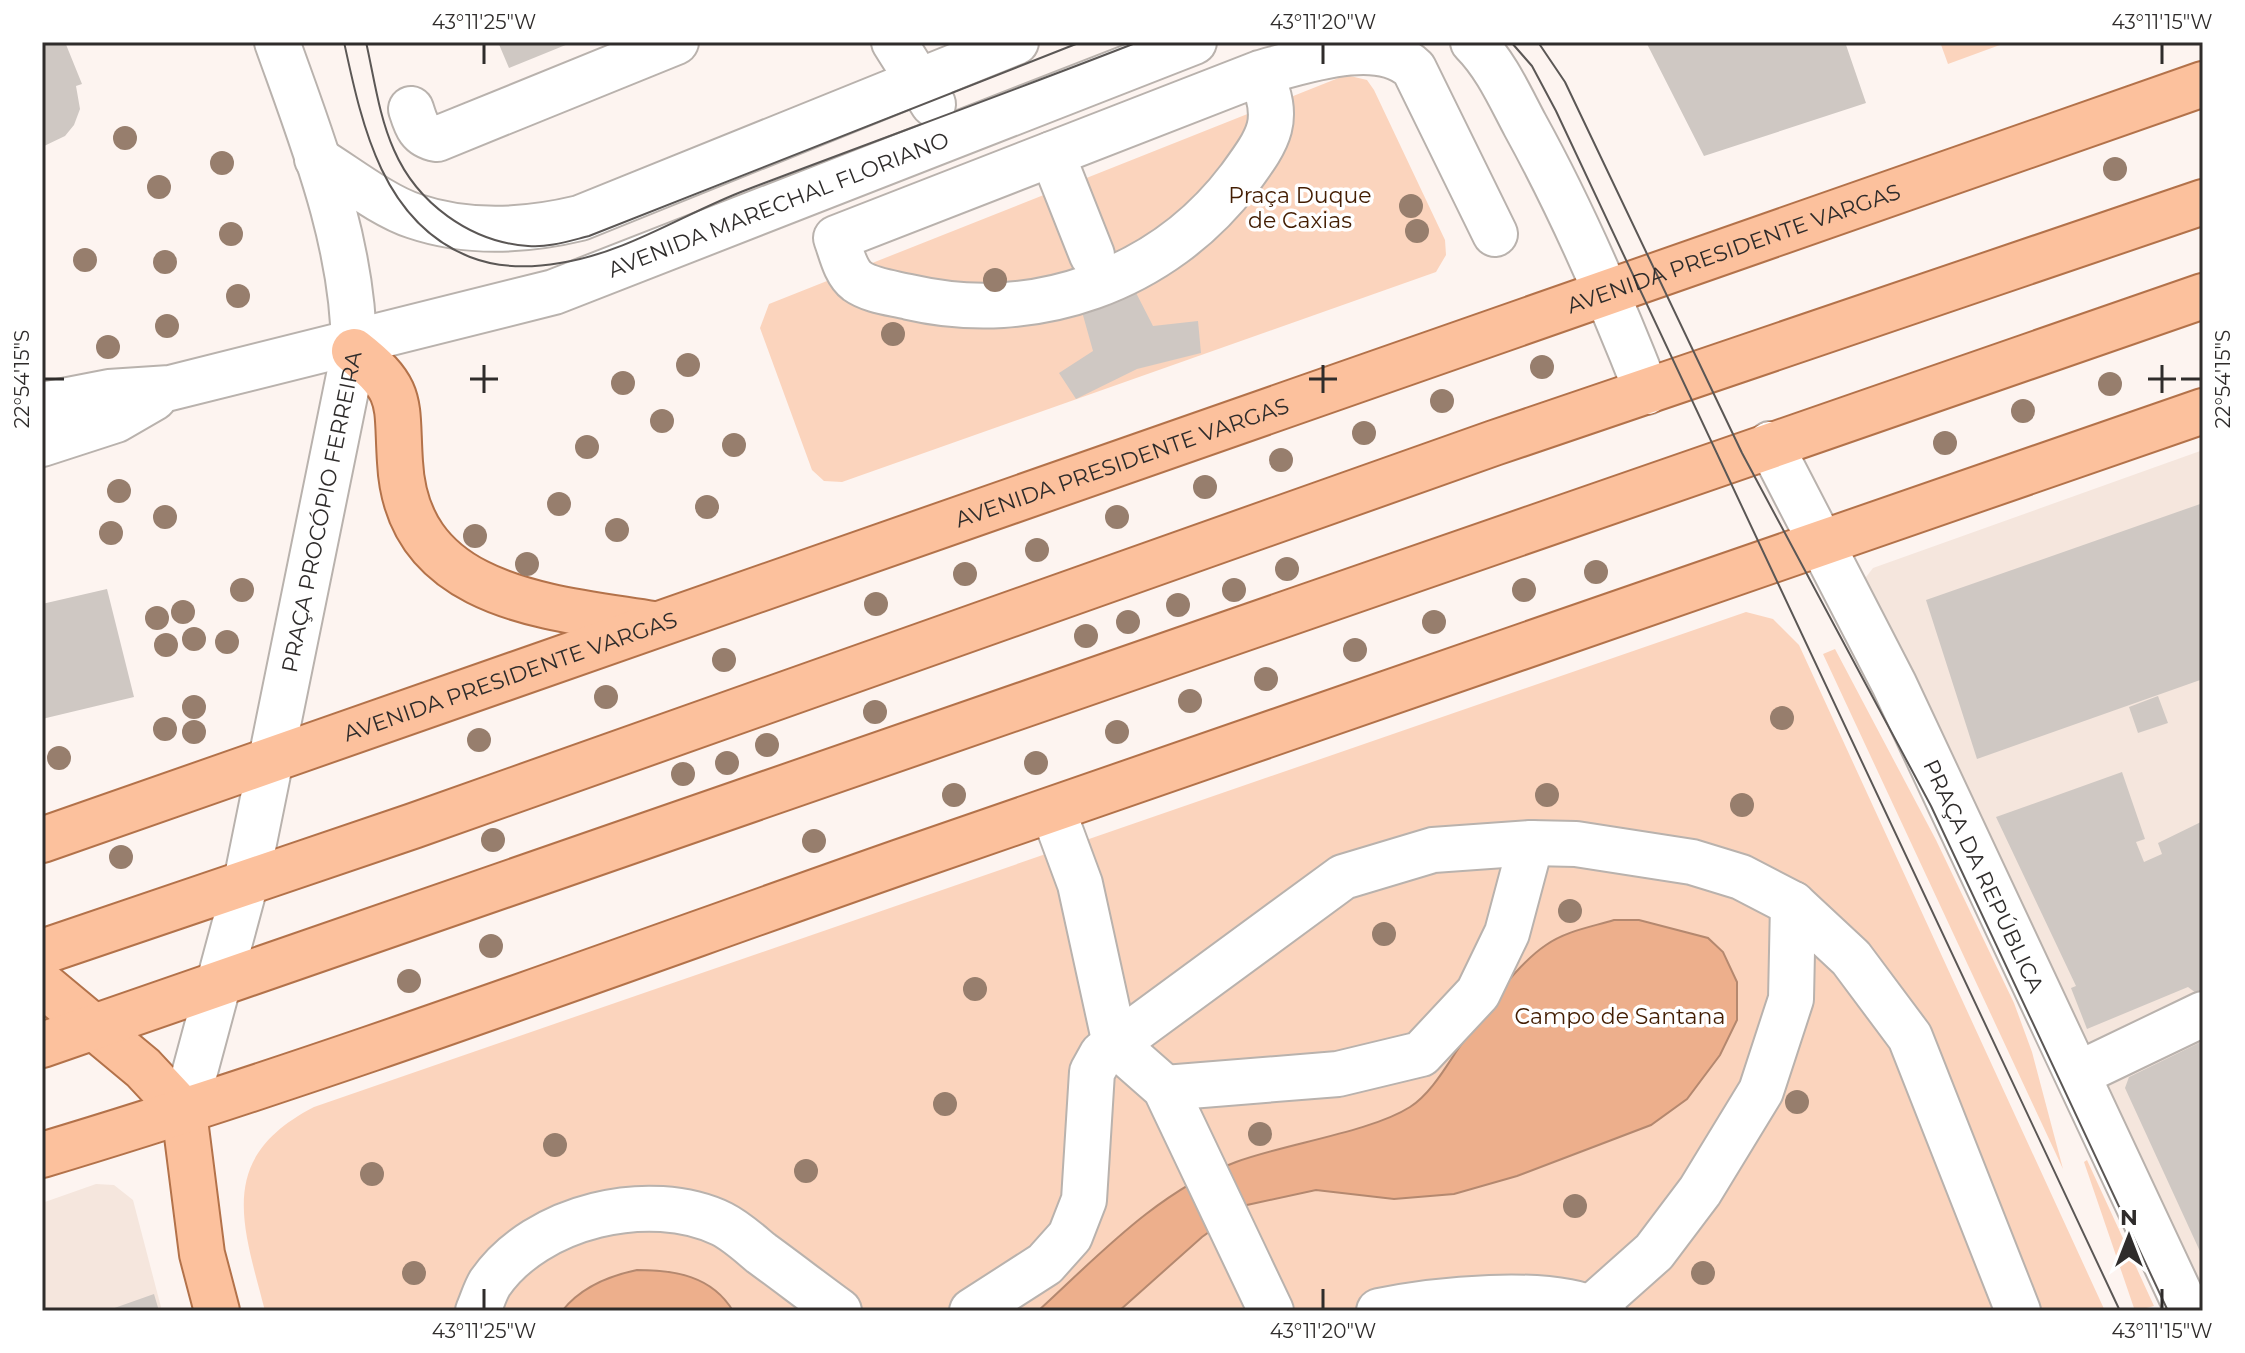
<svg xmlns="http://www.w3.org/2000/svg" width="2245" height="1353" font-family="Montserrat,sans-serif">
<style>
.built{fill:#f5e6dd}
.green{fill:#fbd4bd}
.water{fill:#edaf8c;stroke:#b4886f;stroke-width:2}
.building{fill:#cfc8c3}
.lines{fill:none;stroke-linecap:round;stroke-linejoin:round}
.minor-casing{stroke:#b9b2ad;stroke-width:48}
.major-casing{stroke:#b3724a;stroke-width:48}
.minor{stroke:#fff;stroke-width:44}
.major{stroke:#fcc19d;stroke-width:44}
.tram{stroke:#5b5755;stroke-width:2}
.tree{fill:#977e6d}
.ticks{fill:none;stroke:#2f2c2b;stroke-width:3}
.labels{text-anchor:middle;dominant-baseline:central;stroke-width:7;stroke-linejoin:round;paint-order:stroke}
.park-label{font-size:22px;fill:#431d02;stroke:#fff}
.street-label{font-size:22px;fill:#2f2c2b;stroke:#fff}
.neatline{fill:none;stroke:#2f2c2b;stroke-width:3}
.ticks-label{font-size:20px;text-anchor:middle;fill:#2f2c2b}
</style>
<rect width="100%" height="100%" fill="#fdf4f0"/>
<!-- built -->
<path class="built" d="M2203 450V1002L2087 1051 1863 581 1873 568Z
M2203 1026V1311L2103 1089 2117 1067Z
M96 1184 114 1185 133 1200 162 1311H42V1203Z"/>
<!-- green -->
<path class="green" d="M1940 42H2008L1948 64Z
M1346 75 1367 80 1374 90 1445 240 1446 255 1436 272 842 482 824 481 812 470 760 328 769 304Z
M1746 612 1773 619 1799 645 2105 1311H265C243 1225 215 1158 314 1107Z
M1835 649 1936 840 2014 1003 2032 1052 2063 1169 1823 654Z
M2087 1160 2154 1306 2135 1311 2084 1162Z"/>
<!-- water -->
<path class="water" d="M1614 920H1639L1708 938 1723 952 1737 982V1020L1720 1055 1687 1099 1651 1125 1517 1176 1454 1194 1394 1199 1316 1190 1247 1205 1202 1237 1119 1311H1038C1098 1256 1158 1191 1236 1162 1284 1144 1371 1132 1410 1107 1429 1095 1444 1070 1456 1052 1480 1018 1512 968 1546 945 1566 931 1591 927 1614 920Z
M637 1270C675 1270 712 1276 733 1311H562C581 1287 608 1276 637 1270Z"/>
<!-- building -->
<path class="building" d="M42 42H65L82 84 76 86 80 109 74 125 65 136 42 147Z
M498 42H573L509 68Z
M1646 42H1845L1866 103 1704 156Z
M1130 281 1153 326 1198 321 1201 353 1137 369 1076 399 1059 373 1093 351 1079 301 944 292Z
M2203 503V679L1977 759 1926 600Z
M107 589 134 697 42 719V604Z
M2158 696 2168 723 2138 733 2129 707Z
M2122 772 2145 839 2136 842 2144 862 2162 854 2158 843 2203 821V990L2196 993 2188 987 2087 1029 2071 988 2076 986 1996 817Z
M2203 1041V1258L2125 1088 2129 1077Z
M154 1294 159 1311H106Z"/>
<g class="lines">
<defs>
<g id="minor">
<path d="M894 42 933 104"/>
<path d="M1473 42C1496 65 1510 97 1525 125 1573 212 1611 300 1647 392"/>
<path d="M1260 73C1282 121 1269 138 1240 178 1163 280 1034 326 909 297 893 293 871 291 857 281 845 272 841 251 836 238L1260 73C1301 62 1379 34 1414 69L1495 234"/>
<path d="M411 109C416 125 419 136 437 139L676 42"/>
<path d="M1052 154 1092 255"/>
<path d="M317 159C345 176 383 206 414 216 467 234 526 231 580 218L1016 42"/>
<path id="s1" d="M42 405 109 392 170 388 554 292 1194 42"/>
<path d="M42 444 116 420 154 398"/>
<path id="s2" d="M1770 444 1894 684 2188 1311"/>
<path d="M1053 811 1080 884 1115 1044 1165 1088 1271 1311"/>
<path d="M2078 1074 2203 1014"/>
<path d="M1165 1088 1338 1074 1421 1054 1478 993 1507 933 1531 843"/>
<path id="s3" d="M184 1112 246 882 354 351C354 244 312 140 277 42"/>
<path d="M478 1311C482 1302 485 1291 490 1283 536 1216 650 1189 722 1224 736 1231 749 1243 761 1253 787 1272 813 1292 839 1311"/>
<path d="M972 1311 1045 1264 1070 1236 1084 1200 1092 1072 1102 1054 1343 877 1433 850 1531 843 1576 844 1692 862 1741 877 1793 904 1851 958 1910 1037 2018 1311"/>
<path d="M1379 1311C1432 1300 1549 1287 1597 1311"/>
<path d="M1604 1311 1591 1308 1654 1252 1700 1191 1761 1091 1791 999 1793 904"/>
</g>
<g id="major">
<path d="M354 351C405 391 396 402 400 462 407 599 549 607 653 624"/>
<path id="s4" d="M42 840 2203 84"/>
<path d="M42 952 413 826 1494 443 2203 202"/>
<path d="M42 984 143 1068 184 1112"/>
<path d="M42 1045 2203 296"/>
<path d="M184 1112 202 1254 217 1311"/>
<path d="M42 1155C332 1068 615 962 900 862 1334 709 1769 561 2203 411"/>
</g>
</defs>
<!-- minor casing -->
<use href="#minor" class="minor-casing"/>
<!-- major casing -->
<use href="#major" class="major-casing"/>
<!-- minor -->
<use href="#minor" class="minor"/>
<!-- major -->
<use href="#major" class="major"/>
<!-- tram -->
<path class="tram" d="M344 42C362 125 382 222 470 257 498 268 531 268 560 263 626 253 685 213 746 190 877 140 1008 93 1138 42
M366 42C374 77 379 117 394 150 417 203 470 242 528 246 548 248 569 241 589 236L1081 42
M1511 42 1532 66 1556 111 2120 1311
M1538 42 1565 82 1742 453 1931 806 2168 1311"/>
</g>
<!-- trees -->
<g class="tree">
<circle cx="125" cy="138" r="12"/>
<circle cx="222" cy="163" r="12"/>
<circle cx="2115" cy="169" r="12"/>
<circle cx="159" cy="187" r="12"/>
<circle cx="1411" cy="206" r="12"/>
<circle cx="1417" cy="231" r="12"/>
<circle cx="231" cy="234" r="12"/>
<circle cx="85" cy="260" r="12"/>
<circle cx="165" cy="262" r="12"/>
<circle cx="995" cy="280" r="12"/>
<circle cx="238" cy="296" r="12"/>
<circle cx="167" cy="326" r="12"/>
<circle cx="893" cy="334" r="12"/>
<circle cx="108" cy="347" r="12"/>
<circle cx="688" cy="365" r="12"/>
<circle cx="1542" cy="367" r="12"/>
<circle cx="623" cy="383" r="12"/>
<circle cx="2110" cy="384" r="12"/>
<circle cx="1442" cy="401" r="12"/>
<circle cx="2023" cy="411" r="12"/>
<circle cx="662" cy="421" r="12"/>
<circle cx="1364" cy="433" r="12"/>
<circle cx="1945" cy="443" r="12"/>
<circle cx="734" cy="445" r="12"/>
<circle cx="587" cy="447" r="12"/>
<circle cx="1281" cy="460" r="12"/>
<circle cx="1205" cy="487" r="12"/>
<circle cx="119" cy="491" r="12"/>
<circle cx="559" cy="504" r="12"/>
<circle cx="707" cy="507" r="12"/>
<circle cx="165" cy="517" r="12"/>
<circle cx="1117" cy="517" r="12"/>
<circle cx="617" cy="530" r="12"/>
<circle cx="111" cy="533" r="12"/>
<circle cx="475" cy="536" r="12"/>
<circle cx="1037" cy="550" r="12"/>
<circle cx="527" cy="564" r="12"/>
<circle cx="1287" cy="569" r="12"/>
<circle cx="1596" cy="572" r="12"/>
<circle cx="965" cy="574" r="12"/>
<circle cx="242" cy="590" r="12"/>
<circle cx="1234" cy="590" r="12"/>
<circle cx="1524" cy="590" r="12"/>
<circle cx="876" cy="604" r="12"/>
<circle cx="1178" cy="605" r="12"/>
<circle cx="183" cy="612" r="12"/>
<circle cx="157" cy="618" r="12"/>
<circle cx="1128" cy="622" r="12"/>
<circle cx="1434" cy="622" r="12"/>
<circle cx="1086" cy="636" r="12"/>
<circle cx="194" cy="639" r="12"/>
<circle cx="227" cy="642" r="12"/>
<circle cx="166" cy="645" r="12"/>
<circle cx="1355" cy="650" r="12"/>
<circle cx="724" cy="660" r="12"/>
<circle cx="1266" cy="679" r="12"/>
<circle cx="606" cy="697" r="12"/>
<circle cx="1190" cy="701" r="12"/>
<circle cx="194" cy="707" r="12"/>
<circle cx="875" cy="712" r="12"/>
<circle cx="1782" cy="718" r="12"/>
<circle cx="165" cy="729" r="12"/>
<circle cx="194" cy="732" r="12"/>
<circle cx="1117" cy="732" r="12"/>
<circle cx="479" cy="740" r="12"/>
<circle cx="767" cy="745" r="12"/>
<circle cx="59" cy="758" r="12"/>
<circle cx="727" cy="763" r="12"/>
<circle cx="1036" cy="763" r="12"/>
<circle cx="683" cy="774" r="12"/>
<circle cx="954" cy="795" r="12"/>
<circle cx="1547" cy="795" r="12"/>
<circle cx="1742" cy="805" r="12"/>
<circle cx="493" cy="840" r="12"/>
<circle cx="814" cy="841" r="12"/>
<circle cx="121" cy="857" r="12"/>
<circle cx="1570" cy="911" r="12"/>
<circle cx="1384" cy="934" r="12"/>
<circle cx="491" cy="946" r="12"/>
<circle cx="409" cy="981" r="12"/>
<circle cx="975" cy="989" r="12"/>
<circle cx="1797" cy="1102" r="12"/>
<circle cx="945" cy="1104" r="12"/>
<circle cx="1260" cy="1134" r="12"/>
<circle cx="555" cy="1145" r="12"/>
<circle cx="806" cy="1171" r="12"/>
<circle cx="372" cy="1174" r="12"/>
<circle cx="1575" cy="1206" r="12"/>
<circle cx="414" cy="1273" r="12"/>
<circle cx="1703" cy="1273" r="12"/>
</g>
<!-- ticks -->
<path class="ticks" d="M484 44V64M1323 44V64M2162 44V64M484 365V393M1323 365V393M2162 365V393M44 379H64M470 379H498M1309 379H1337M2148 379H2176M2181 379H2201M484 1289V1309M1323 1289V1309M2162 1289V1309"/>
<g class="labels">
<!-- park labels -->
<g class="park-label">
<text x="1300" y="195">Praça Duque<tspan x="1300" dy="25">de Caxias</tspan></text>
<text x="1620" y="1016">Campo de Santana</text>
</g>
<!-- street labels -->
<g class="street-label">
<text stroke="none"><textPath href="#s1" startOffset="766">AVENIDA MARECHAL FLORIANO</textPath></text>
<text stroke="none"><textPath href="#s4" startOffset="1792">AVENIDA PRESIDENTE VARGAS</textPath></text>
<text stroke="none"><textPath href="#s4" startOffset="1144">AVENIDA PRESIDENTE VARGAS</textPath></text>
<text stroke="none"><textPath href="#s3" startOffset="616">PRAÇA PROCÓPIO FERREIRA</textPath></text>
<text stroke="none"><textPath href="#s4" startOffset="496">AVENIDA PRESIDENTE VARGAS</textPath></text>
<text stroke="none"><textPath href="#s2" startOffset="482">PRAÇA DA REPÚBLICA</textPath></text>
</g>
</g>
<!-- border -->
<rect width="2245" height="1353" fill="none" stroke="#ffffff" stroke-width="88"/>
<!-- north arrow -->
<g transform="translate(2129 1237)" stroke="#ffffff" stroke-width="6" paint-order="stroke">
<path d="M0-6L14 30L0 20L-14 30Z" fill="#2f2c2b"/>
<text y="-12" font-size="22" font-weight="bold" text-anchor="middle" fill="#2f2c2b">N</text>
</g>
<rect x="44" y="44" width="2157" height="1265" class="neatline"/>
<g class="ticks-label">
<text x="484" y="29">43°11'25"W</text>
<text x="1323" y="29">43°11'20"W</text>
<text x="2162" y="29">43°11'15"W</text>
<text transform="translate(22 379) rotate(-90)" y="7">22°54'15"S</text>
<text transform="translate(2223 379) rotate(-90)" y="7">22°54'15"S</text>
<text x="484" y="1338">43°11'25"W</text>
<text x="1323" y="1338">43°11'20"W</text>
<text x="2162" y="1338">43°11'15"W</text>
</g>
</svg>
